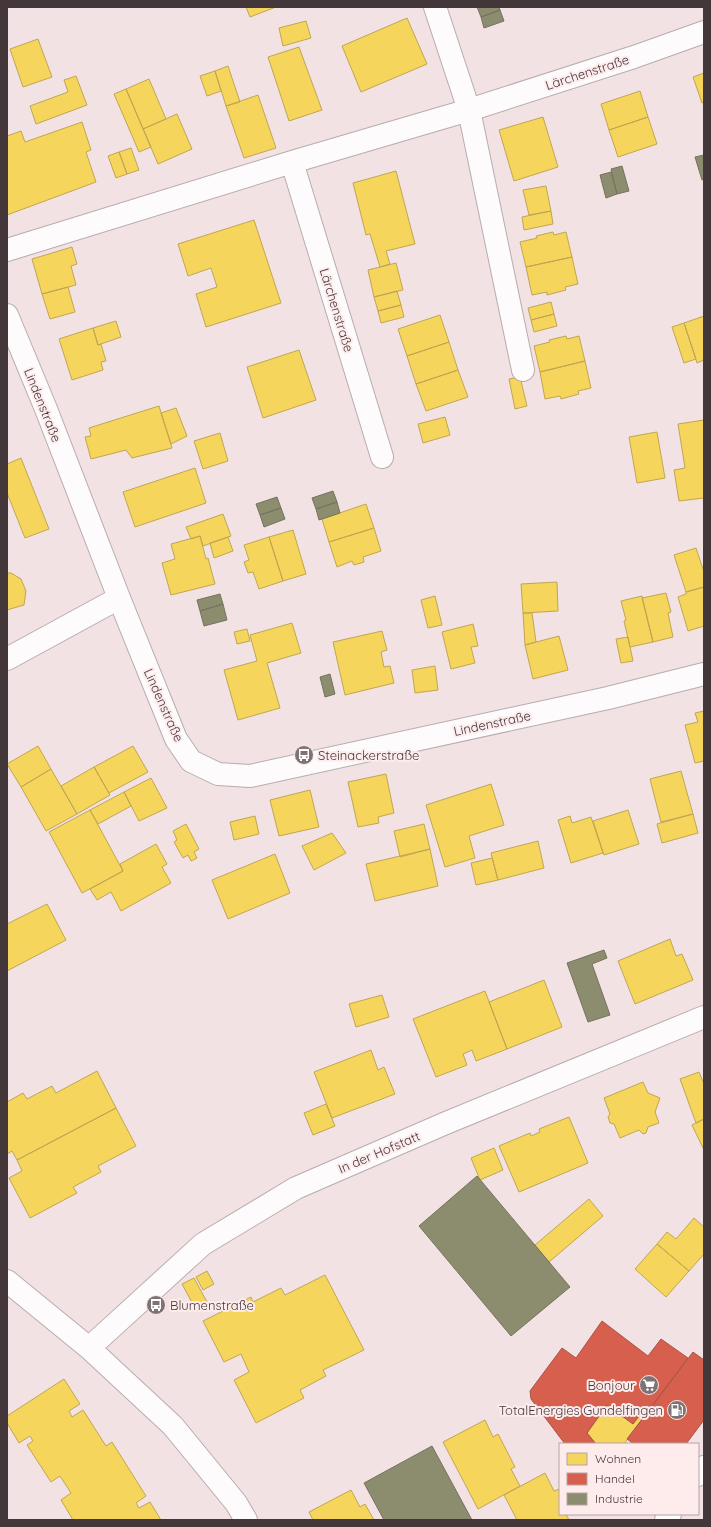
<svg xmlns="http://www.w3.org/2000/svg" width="711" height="1527" font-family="Quicksand,sans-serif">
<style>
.homes{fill:#f6d55c;stroke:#c0a652}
.shops{fill:#d6604d;stroke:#aa5447}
.industry{fill:#8c8c6e;stroke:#76725e}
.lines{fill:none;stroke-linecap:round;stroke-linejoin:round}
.minor-casing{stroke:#b8acae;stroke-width:24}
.minor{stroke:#fdfbfb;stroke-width:22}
.labels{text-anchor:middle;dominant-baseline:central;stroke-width:4;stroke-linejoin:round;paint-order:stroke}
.street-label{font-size:13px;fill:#433739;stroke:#feeced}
.poi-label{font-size:13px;fill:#433739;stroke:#feeced;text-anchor:start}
</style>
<rect width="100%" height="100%" fill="#f2e2e4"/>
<!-- homes -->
<path class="homes" d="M246 7H276L250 17Z
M407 18 427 64 361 92 342 46Z
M306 21 311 38 283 46 279 28Z
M38 39 52 77 23 87 10 49Z
M299 47 322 110 289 121 268 57Z
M228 66 240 102 226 106 215 71Z
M215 71 221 91 207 96 200 76Z
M704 73V102L702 103 693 77Z
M76 76 87 105 36 124 30 106 68 92 64 80Z
M149 79 166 119 143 129 126 89Z
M126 89 151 147 139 152 114 94Z
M640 91 648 117 609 130 601 104Z
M258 95 276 148 244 158 226 106Z
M177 114 192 149 158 164 143 129Z
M543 117 558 167 514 181 499 130Z
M648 117 657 144 618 157 609 130Z
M82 122 91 150 86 152 96 182 7 215V136L21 131 25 142Z
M131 148 139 170 127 174 119 152Z
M119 152 127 174 116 178 108 156Z
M396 171 415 244 386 251 390 264 380 267 370 234 366 235 353 183Z
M546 186 551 211 529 215 523 190Z
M551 211 553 224 524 230 522 217Z
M254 220 281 303 206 327 196 294 217 287 211 268 188 276 178 244Z
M553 232 554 235 566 232 572 257 526 267 520 242 537 238 536 236Z
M72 247 77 264 71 266 76 285 42 294 32 259Z
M572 257 578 284 565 287 566 290 547 295V292L532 295 526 267Z
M396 263 403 290 374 297 368 270Z
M68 287 75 312 50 319 42 294Z
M397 291 401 305 378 311 374 297Z
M551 302 554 314 531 320 528 308Z
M401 305 404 317 381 323 378 311Z
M554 314 557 326 534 332 531 320Z
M440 315 449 342 407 356 398 329Z
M704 316V360L697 363 684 323Z
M116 321 121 337 98 345 93 328Z
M684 323 696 359 684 363 672 327Z
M93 328 98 345 101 344 106 361 101 362 103 370 72 380 59 339Z
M566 336 567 339 579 336 585 361 540 372 534 346 550 342 549 340Z
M449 342 458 370 416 384 407 356Z
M299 350 316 400 263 418 247 367Z
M585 361 591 388 578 391 579 394 561 399 560 396 545 399 540 372Z
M458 370 468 397 426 411 416 384Z
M520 377 527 406 515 409 509 379Z
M159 406 172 448 132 458 126 450 91 459 85 437 91 436 89 428Z
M176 408 187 436 171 444 161 413Z
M445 417 450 435 423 443 418 424Z
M704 420V499V498L679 501 674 470 685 468 678 424Z
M657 432 665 478 637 483 629 437Z
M220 433 228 461 203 469 194 441Z
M21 458 49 529 25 538 7 493V464Z
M195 468 206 503 135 527 123 492Z
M366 504 374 528 329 542 322 519Z
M223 514 231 536 203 546 200 536 191 539 186 527Z
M374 528 381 551 363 557 364 562 354 565 352 561 337 567 329 542Z
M293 530 306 574 283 581 269 537Z
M200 536 206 559 208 558 215 584 171 595 162 563 175 559 171 544Z
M228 537 233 551 214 558 210 543Z
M269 537 283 581 259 589 253 572 248 573 244 562 249 560 244 545Z
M696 548 704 572V587L686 592 674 555Z
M7 573H11L21 579 26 591 24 605 7 610Z
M557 582 558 611 523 613 521 584Z
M704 587V626L688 631 678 597 686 594V592Z
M666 593 671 612 668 613 673 637 653 642 642 598Z
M435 596 442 625 428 628 421 600Z
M642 596 653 642 630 647 624 621 626 620 621 601Z
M523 613H532L536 642 525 645Z
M292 623 301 653 267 663 280 708 238 720 224 670 257 661 250 635Z
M473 624 478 646 471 647 475 663 451 669 442 632Z
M247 629 250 641 237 644 234 632Z
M382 631 387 650 381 652 384 667 390 666 394 683 345 695 333 642Z
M559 636 568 670 533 679 525 645Z
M628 637 633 661 621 663 616 639Z
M435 666 438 690 415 693 412 670Z
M704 711V761L695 763 685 725 698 722 695 713Z
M38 746 51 769 21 787 7 764Z
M133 746 148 772 109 793 94 767Z
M94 767 110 795 77 814 61 786Z
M51 769 77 814 46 831 21 787Z
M681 771 693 814 661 822 650 779Z
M386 774 394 813 378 817 379 823 358 827 348 782Z
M151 778 167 808 139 821 124 792Z
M491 784 504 825 469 836 475 858 445 867 426 805Z
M310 790 319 827 279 836 270 800Z
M124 792 131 806 98 824 90 810Z
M90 810 123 871 82 893 49 832Z
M628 810 639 844 604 855 593 821Z
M693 814 698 833 662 843 657 824Z
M255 816 259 834 234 840 230 822Z
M570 816 572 823 591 817 603 853 571 863 558 820Z
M186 824 199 849 194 852 197 858 191 861 188 855 183 858 174 842 177 840 173 831Z
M424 824 430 849 400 857 394 831Z
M332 833 346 853 314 870 302 846Z
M538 841 544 868 498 880 491 853Z
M156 844 167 864 162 867 171 883 121 911 111 892 97 900 90 889 123 871 120 864Z
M430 849 438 886 375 901 366 864Z
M275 854 290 893 228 919 212 880Z
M492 858 498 880 476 885 471 863Z
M47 904 66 940 7 971V924Z
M670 939 676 956 682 954 693 980 635 1004 618 961Z
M544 980 562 1027 507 1049 489 1002Z
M485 991 507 1049 476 1061 472 1050 463 1054 467 1065 436 1077 413 1019Z
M382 995 389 1017 356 1027 349 1004Z
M371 1050 378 1070 384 1067 395 1094 332 1118 314 1072Z
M97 1071 116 1108 17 1160 12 1151 7 1154V1102L23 1093 27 1099 52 1086 56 1093Z
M699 1072 704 1084V1119L696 1123 680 1079Z
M643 1082 648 1093 660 1098 655 1112 659 1123 648 1127 646 1133 643 1134 639 1130 620 1138 614 1124 610 1123 608 1117 610 1114 604 1098Z
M326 1104 335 1126 313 1135 304 1113Z
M116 1108 136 1146 98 1166 101 1172 73 1187 77 1193 30 1218 9 1178 22 1171 17 1160Z
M569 1117 588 1163 519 1192 499 1146 530 1133 531 1136 540 1132 539 1129Z
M704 1119V1148H703L692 1125Z
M494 1148 503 1170 480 1180 471 1158Z
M589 1199 603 1216 549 1262 535 1245Z
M694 1218 704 1227V1254L689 1271 657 1244 667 1232 676 1239Z
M657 1244 689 1271 666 1297 635 1269Z
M207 1271 214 1284 203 1290 196 1277Z
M325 1275 364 1350 323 1370 326 1376 300 1390 304 1398 256 1423 234 1380 249 1372 241 1354 224 1362 203 1321 251 1297 253 1302 281 1288 285 1295Z
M194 1278 207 1302 195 1308 182 1284Z
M64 1379 80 1404 69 1411 72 1417 83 1410 106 1446 112 1442 146 1496 136 1503 139 1508 150 1502 161 1520H73L61 1500 71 1493 60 1476 51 1482 27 1445 33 1441 30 1436 19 1443 7 1423V1416Z
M607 1405 633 1424 646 1407 649 1410 624 1444H596L587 1433Z
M485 1420 493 1437 498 1434 515 1467 511 1469 520 1486 478 1509 443 1442Z
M545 1473 554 1491 560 1489V1514H566L569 1520H517L504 1495Z
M351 1490 360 1507 365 1504 374 1520H313L309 1512Z"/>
<!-- shops -->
<path class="shops" d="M602 1321 648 1356 661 1339 688 1358 649 1410 646 1407 633 1424 607 1405 587 1433 596 1444H565L531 1399 530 1391 562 1348 576 1358Z
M693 1352 704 1360V1420L686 1444H634L627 1439Z"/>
<!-- industry -->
<path class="industry" d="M477 7H499L500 10 481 17Z
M500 10 504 21 484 28 481 17Z
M704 155V179L702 180 695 157Z
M622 166 629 191 617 194 611 169Z
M611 172 617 194 606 198 600 175Z
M333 491 337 502 316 509 312 498Z
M277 497 281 508 260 515 256 504Z
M337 502 340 513 319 520 316 509Z
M281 508 285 519 264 527 260 515Z
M220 594 223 604 200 611 197 600Z
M223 604 227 620 204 626 200 611Z
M330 674 335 694 325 697 320 677Z
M604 950 607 958 592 964 610 1015 588 1022 567 963Z
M477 1176 570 1287 511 1336 419 1226Z
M432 1446 472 1520H384L364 1483Z"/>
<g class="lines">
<defs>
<path id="minor" d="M435 7 469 110 523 370
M292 162 382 457
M7 250 292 162 469 110 634 57 704 32
M7 315 46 409 119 598 176 739 191 761 218 774 250 776 608 698 704 674
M7 659 119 598
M7 1281 89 1348 173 1426 236 1503 246 1520
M89 1348 203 1244 296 1188 446 1123 704 1017
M698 1475 704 1467
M666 1520 670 1514"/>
</defs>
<!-- minor casing -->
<use href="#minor" class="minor-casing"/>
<!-- minor -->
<use href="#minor" class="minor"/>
</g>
<!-- icons -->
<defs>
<symbol id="bus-disc" viewBox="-11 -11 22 22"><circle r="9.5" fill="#807375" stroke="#feeced"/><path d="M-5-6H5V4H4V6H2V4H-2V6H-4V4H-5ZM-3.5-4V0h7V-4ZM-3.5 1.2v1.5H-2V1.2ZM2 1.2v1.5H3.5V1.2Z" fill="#fff"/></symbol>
<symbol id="supermarket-disc" viewBox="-11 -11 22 22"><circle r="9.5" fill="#807375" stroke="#feeced"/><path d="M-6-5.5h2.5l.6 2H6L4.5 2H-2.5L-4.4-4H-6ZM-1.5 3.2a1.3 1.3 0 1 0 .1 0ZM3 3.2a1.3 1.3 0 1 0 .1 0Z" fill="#fff"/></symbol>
<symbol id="fuel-disc" viewBox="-11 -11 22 22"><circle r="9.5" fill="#807375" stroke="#feeced"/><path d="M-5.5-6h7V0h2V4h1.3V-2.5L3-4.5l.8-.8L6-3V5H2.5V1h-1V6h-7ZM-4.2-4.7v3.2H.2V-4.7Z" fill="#fff"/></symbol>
</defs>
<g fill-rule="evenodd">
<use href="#bus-disc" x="293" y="744" width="22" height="22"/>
<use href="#bus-disc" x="145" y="1294" width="22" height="22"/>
<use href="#supermarket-disc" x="638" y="1374" width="22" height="22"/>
<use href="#fuel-disc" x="666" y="1399" width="22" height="22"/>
</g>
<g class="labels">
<!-- street labels -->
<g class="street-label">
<text transform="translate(587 72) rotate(-18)">Lärchenstraße</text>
<text transform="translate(337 310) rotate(73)">Lärchenstraße</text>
<text transform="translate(43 405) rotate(68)">Lindenstraße</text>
<text transform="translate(164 705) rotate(66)">Lindenstraße</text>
<text transform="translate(492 723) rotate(-12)">Lindenstraße</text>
<text transform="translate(379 1152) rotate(-23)">In der Hofstatt</text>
</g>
<!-- poi labels -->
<g class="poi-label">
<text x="318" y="755">Steinackerstraße</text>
<text x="170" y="1305">Blumenstraße</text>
<text x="635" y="1385" text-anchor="end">Bonjour</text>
<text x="663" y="1410" text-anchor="end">TotalEnergies Gundelfingen</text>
</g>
</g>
<!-- border -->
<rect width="711" height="1527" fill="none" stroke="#433739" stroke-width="16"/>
<!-- legend -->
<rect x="559" y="1443" width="140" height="72" fill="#feeced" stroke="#b3a4a5"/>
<rect x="567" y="1453" width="20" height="12" fill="#f6d55c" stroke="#b3a4a5"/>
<text x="595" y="1463" font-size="12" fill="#433739">Wohnen</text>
<rect x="567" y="1473" width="20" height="12" fill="#d6604d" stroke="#b3a4a5"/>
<text x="595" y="1483" font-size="12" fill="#433739">Handel</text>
<rect x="567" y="1493" width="20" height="12" fill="#8c8c6e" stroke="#b3a4a5"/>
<text x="595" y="1503" font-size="12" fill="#433739">Industrie</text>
</svg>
